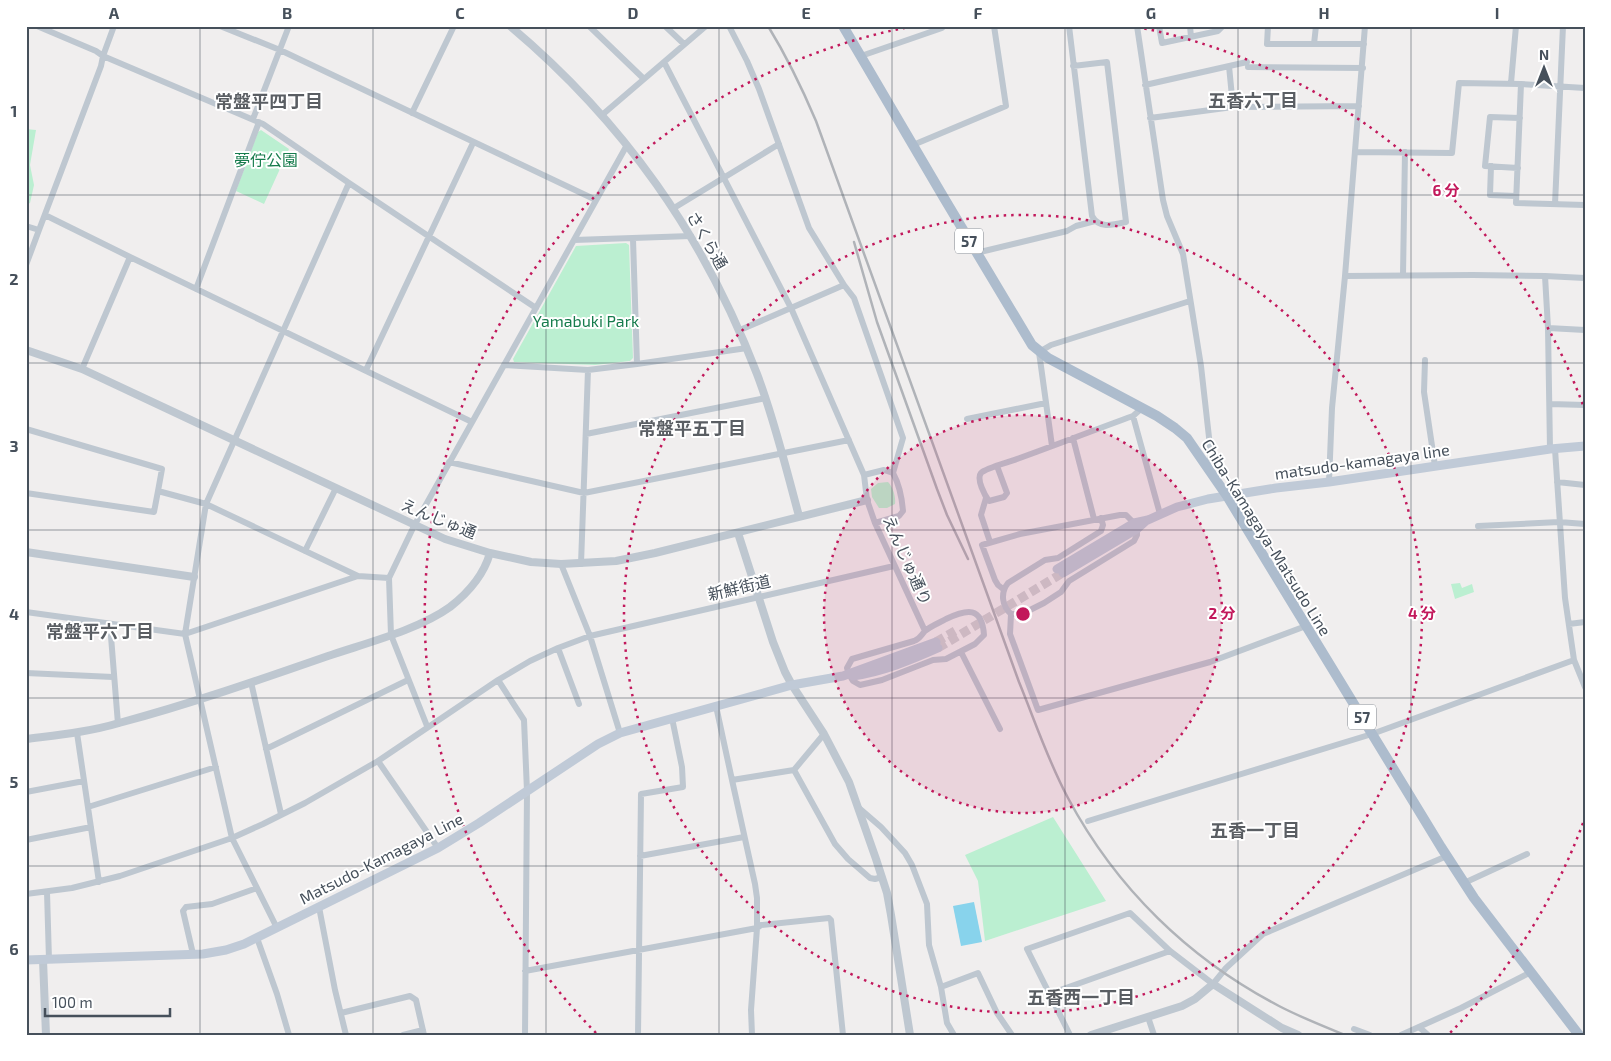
<svg xmlns="http://www.w3.org/2000/svg" width="1611" height="1061" font-family="'Exo 2','Noto Sans JP',sans-serif">
<style>
.green{fill:#bbefd1}
.water{fill:#88d3ec}
.lines{fill:none;stroke-linecap:round;stroke-linejoin:round}
.secondary-tunnel{stroke:#ceced1;stroke-width:9;stroke-dasharray:9 4.5;stroke-linecap:butt}
.minor{stroke:#bec7d0;stroke-width:6}
.tertiary{stroke:#bec7d0;stroke-width:8}
.secondary{stroke:#c0cad7;stroke-width:9}
.primary{stroke:#adbccd;stroke-width:10}
.rail{stroke:#b0b3b8;stroke-width:2.5}
.grid{fill:none;stroke:#46505b;stroke-width:1;stroke-opacity:0.55}
.ring{fill:none;stroke:#c2185b;stroke-width:2.5;stroke-dasharray:2.5 5}
.labels{text-anchor:middle;dominant-baseline:central;stroke-width:4;stroke-linejoin:round;paint-order:stroke}
.shield{fill:#fff;stroke:#7e848c;stroke-width:1}
.shield-label{font-size:15px;font-weight:bold;fill:#46505b}
.park-label{font-size:16px;fill:#177c4d;stroke:#fff}
.street-label{font-size:16px;fill:#46505b;stroke:#fff}
.neighbourhood-label{font-size:18px;font-weight:bold;fill:#5a5e63;stroke:#fff}
.centre{fill:#c2185b;stroke:#fff;stroke-width:2.5}
.ring-label{font-size:15px;text-anchor:middle;font-weight:bold;fill:#c2185b;stroke:#fff;stroke-width:4;stroke-linejoin:round;paint-order:stroke}
.neatline{fill:none;stroke:#46505b;stroke-width:2}
.grid-label{font-size:16px;text-anchor:middle;font-weight:bold;fill:#46505b}
</style>
<rect width="100%" height="100%" fill="#f0eeee"/>
<!-- green -->
<path class="green" d="M26 129 36 130 30 165 34 185 30 203 26 205Z
M261 130 289 149 264 204 236 191 258 132Z
M626 243 629 245 633 358 630 361 595 365 514 362 513 359 576 246Z
M888 482C893 487 896 497 895 504L887 508H879L872 497 871 489 878 483Z
M1460 583 1462 588 1472 584 1474 592 1455 599 1451 584Z
M1053 817 1106 901 985 941 978 881 965 855Z"/>
<!-- water -->
<path class="water" d="M974 902 982 942 961 946 953 906Z"/>
<g class="lines">
<!-- secondary-tunnel -->
<path class="secondary-tunnel" d="M936 642 955 631
M938 648 1061 574"/>
<!-- minor -->
<path class="minor" d="M114 26 103 56 263 124 349 183 536 308
M220 26 280 50 596 200
M589 26 644 79
M665 26 684 44
M729 26 747 61 759 89 809 228 844 285 854 298 903 438 893 473
M1069 26 1092 216C1099 229 1113 225 1126 222L1107 62 1073 66
M1137 26 1163 200 1167 216 1183 254 1201 366 1211 455 1207 465
M1159 26 1162 43 1218 31 1223 26
M1190 26 1191 37
M1268 26 1267 44H1364
M1314 44 1316 26
M861 56 942 28 941 26
M664 62 791 308 864 475 867 500 875 523 925 631
M1229 66 1233 107
M1248 67 1363 68
M1511 83 1516 26
M1521 84 1516 203 1585 205
M1145 85 1247 62
M412 113 454 26
M602 115 706 26
M1150 118 1233 107 1359 106
M253 119 289 26
M913 145 1006 106 994 26
M1356 152 1452 153 1459 83 1521 84 1585 88
M1491 166 1490 195 1516 196
M1518 168 1485 166 1490 117 1520 118
M1555 204 1563 26
M674 208 779 144
M45 215 130 257 472 422
M26 226 39 230 101 66 103 56 96 51 37 26
M633 239 637 364
M574 240 691 236
M976 253 1067 231 1076 226 1095 221
M26 265 39 230
M1403 275 1405 152
M1345 276 1473 275 1545 276
M196 289 259 122
M1548 328 1585 330
M740 330 844 285
M1425 360 1424 392 1435 466
M504 365 588 370 637 364 747 348
M82 369 130 257
M366 370 473 143
M1550 404 1585 405
M1133 416 1160 514
M967 419 1046 403
M26 429 162 469 158 491
M586 434 766 398
M1073 438 1094 519
M1052 446 1039 352 1051 345 1190 301
M1550 449 1548 328 1545 276 1585 278
M1555 449 1565 598 1574 660 1585 687
M449 462 584 493 849 440
M997 466 1007 493 1004 497 989 501C985 496 976 479 981 473 986 468 1010 462 1017 459 1056 445 1094 430 1133 416L1142 408
M864 475 884 470 893 473C899 484 902 498 903 511L899 516 875 523
M1329 482 1332 408 1345 276 1365 26
M1557 482 1585 485
M26 493 154 512 158 491 206 504 358 576 389 578 391 635 427 726
M986 498 981 515 990 542
M1101 518 1103 525 1101 531 1058 558 1045 560 1008 583C1000 593 1002 606 1011 614L1010 634 1038 710 1210 662 1306 626
M1478 526 1559 522 1585 524
M305 551 336 488
M561 564 590 636 620 733
M581 564 588 370
M389 578 414 526 627 145
M1003 589 998 585 995 580 982 545 1020 534 1120 515H1126L1134 523
M26 612 185 634 358 576
M1011 614H1022L1044 603 1061 592 1069 581 1134 541 1137 535V529
M110 624 118 724
M1569 624 1585 622
M558 648 579 704
M961 652 1000 729
M26 673 113 677
M849 674 847 668 852 659 914 641C920 639 921 635 925 631 931 626 939 623 946 619 967 609 982 606 984 635L975 644 946 659 933 660 882 680 860 685 853 681 850 676
M498 680 524 720 527 791 525 1035
M251 682 281 814
M716 706 732 780
M77 733 99 882
M266 749 408 680
M378 761 438 848
M794 770 835 844 848 859 870 878 875 879 882 877
M26 792 84 781
M88 807 216 767
M859 808 881 827 905 853 912 865 927 904 929 945 941 987 947 1023 954 1035
M1088 821 1372 734 1574 660
M26 840 91 827
M640 856 744 837
M1464 883 1527 854
M47 892 49 960
M26 894 72 888 120 876 232 838 263 824 305 803 378 761 498 680 530 661 558 648 590 636 894 566
M319 907 335 990 346 1035
M277 928 232 838 185 634 206 504 349 183
M257 938 277 994 289 1035
M193 954 183 911 186 907 212 904 257 888
M525 971 757 928V898L755 884 732 780 794 770 824 734
M941 987 978 973 997 1013 1012 1035
M1049 994 1170 951
M341 1013 410 996 416 1000 424 1035
M1148 1017 1154 1035
M1419 1027 1428 1035
M1354 1029 1370 1035
M403 1035 423 1030
M638 1035 641 794 683 787 682 767 672 718
M752 1035 751 1010 757 928 761 925 829 918 831 920 843 1035
M1070 1035 1027 949 1130 913 1170 951 1213 984 1226 968 1263 934 1447 856
M1401 1035 1461 1008 1531 972"/>
<!-- tertiary -->
<path class="tertiary" d="M510 26C624 122 704 236 757 374 775 421 786 469 799 516
M26 350 82 369 445 539 490 553 531 562 561 564 616 561 655 553 867 500
M738 533 773 642 785 672 792 685 824 734 849 782 876 859 887 893 891 915 910 1035
M26 552 194 577
M26 739C57 735 89 732 119 723 190 704 259 680 328 656 366 643 418 630 450 607 468 593 484 574 490 553
M43 960 46 1035
M1091 1035 1182 1006 1195 999 1213 984 1282 1028 1298 1035"/>
<!-- secondary -->
<path class="secondary" d="M1057 569 1134 523 1148 520 1177 507 1208 499 1276 488 1329 482 1550 449 1585 446
M1063 573 1137 529 1147 520
M853 676C882 672 911 660 938 648
M26 960 203 954 226 950 244 944 438 848 479 823 598 744 620 733 792 685 843 676 936 642"/>
<!-- primary -->
<path class="primary" d="M843 26 944 198 1032 345 1048 358 1157 416 1175 428 1187 438 1227 496 1441 847 1474 898 1579 1035"/>
<!-- rail -->
<path class="rail" d="M768 26C787 57 802 88 816 121L1019 682C1035 721 1048 761 1068 798 1116 888 1189 959 1279 1006 1300 1017 1323 1026 1345 1035
M854 242 877 322 937 489 947 515 968 559"/>
</g>
<!-- grid -->
<path class="grid" d="M200 26V1035M373 26V1035M546 26V1035M719 26V1035M892 26V1035M1065 26V1035M1238 26V1035M1411 26V1035M26 195H1585M26 363H1585M26 530H1585M26 698H1585M26 866H1585"/>
<!-- distance rings -->
<circle cx="1023" cy="614" r="199" fill="#c2185b" fill-opacity=".12"/>
<g class="ring">
<circle cx="1023" cy="614" r="199"/>
<circle cx="1023" cy="614" r="399"/>
<path d="M1583 823A598 598 0 0 1 1450 1033M596 1033A598 598 0 0 1 909 27M1137 27A598 598 0 0 1 1583 405"/>
</g>
<g class="labels">
<!-- shield labels -->
<g class="shield">
<rect x="955" y="228.5" width="28" height="25" rx="4"/>
<rect x="1348" y="704.5" width="28" height="25" rx="4"/>
</g>
<g class="shield-label">
<text x="969" y="241">57</text>
<text x="1362" y="717">57</text>
</g>
<!-- park labels -->
<g class="park-label">
<text x="266" y="159">夢佇公園</text>
<text x="586" y="320">Yamabuki Park</text>
</g>
<!-- street labels -->
<g class="street-label">
<text transform="translate(708 240) rotate(60)">さくら通</text>
<text transform="translate(1362 461) rotate(-8)">matsudo-kamagaya line</text>
<text transform="translate(439 518) rotate(22)">えんじゅ通</text>
<text transform="translate(1267 537) rotate(58)">Chiba-Kamagaya-Matsudo Line</text>
<text transform="translate(908 560) rotate(66)">えんじゅ通り</text>
<text transform="translate(739 587) rotate(-13)">新鮮街道</text>
<text transform="translate(381 858) rotate(-27)">Matsudo-Kamagaya Line</text>
</g>
<!-- neighbourhood labels -->
<g class="neighbourhood-label">
<text x="1253" y="100">五香六丁目</text>
<text x="269" y="101">常盤平四丁目</text>
<text x="692" y="428">常盤平五丁目</text>
<text x="100" y="631">常盤平六丁目</text>
<text x="1255" y="830">五香一丁目</text>
<text x="1081" y="997">五香西一丁目</text>
</g>
</g>
<circle cx="1023" cy="614" r="8" class="centre"/>
<g class="ring-label">
<text x="1446" y="196">6 分</text>
<text x="1222" y="619">2 分</text>
<text x="1422" y="619">4 分</text>
</g>
<!-- border -->
<rect width="1611" height="1061" fill="none" stroke="#ffffff" stroke-width="55"/>
<!-- north arrow -->
<g transform="translate(1544 68)" stroke="#ffffff" stroke-width="4" paint-order="stroke">
<path d="M0-4L9 19L0 12L-9 19Z" fill="#46505b"/>
<text y="-8" font-size="14" font-weight="bold" text-anchor="middle" fill="#46505b">N</text>
</g>
<!-- scale -->
<path d="M45 1008v8h125v-8" fill="none" stroke="#46505b" stroke-width="2.5"/>
<text x="52" y="1008" font-size="15" fill="#46505b" stroke="#ffffff" stroke-width="4" paint-order="stroke">100 m</text>
<rect x="28" y="28" width="1556" height="1006" class="neatline"/>
<g class="grid-label">
<text x="114" y="19">A</text>
<text x="287" y="19">B</text>
<text x="460" y="19">C</text>
<text x="633" y="19">D</text>
<text x="806" y="19">E</text>
<text x="978" y="19">F</text>
<text x="1151" y="19">G</text>
<text x="1324" y="19">H</text>
<text x="1497" y="19">I</text>
<text x="14" y="117">1</text>
<text x="14" y="285">2</text>
<text x="14" y="452">3</text>
<text x="14" y="620">4</text>
<text x="14" y="788">5</text>
<text x="14" y="955">6</text>
</g>
</svg>
